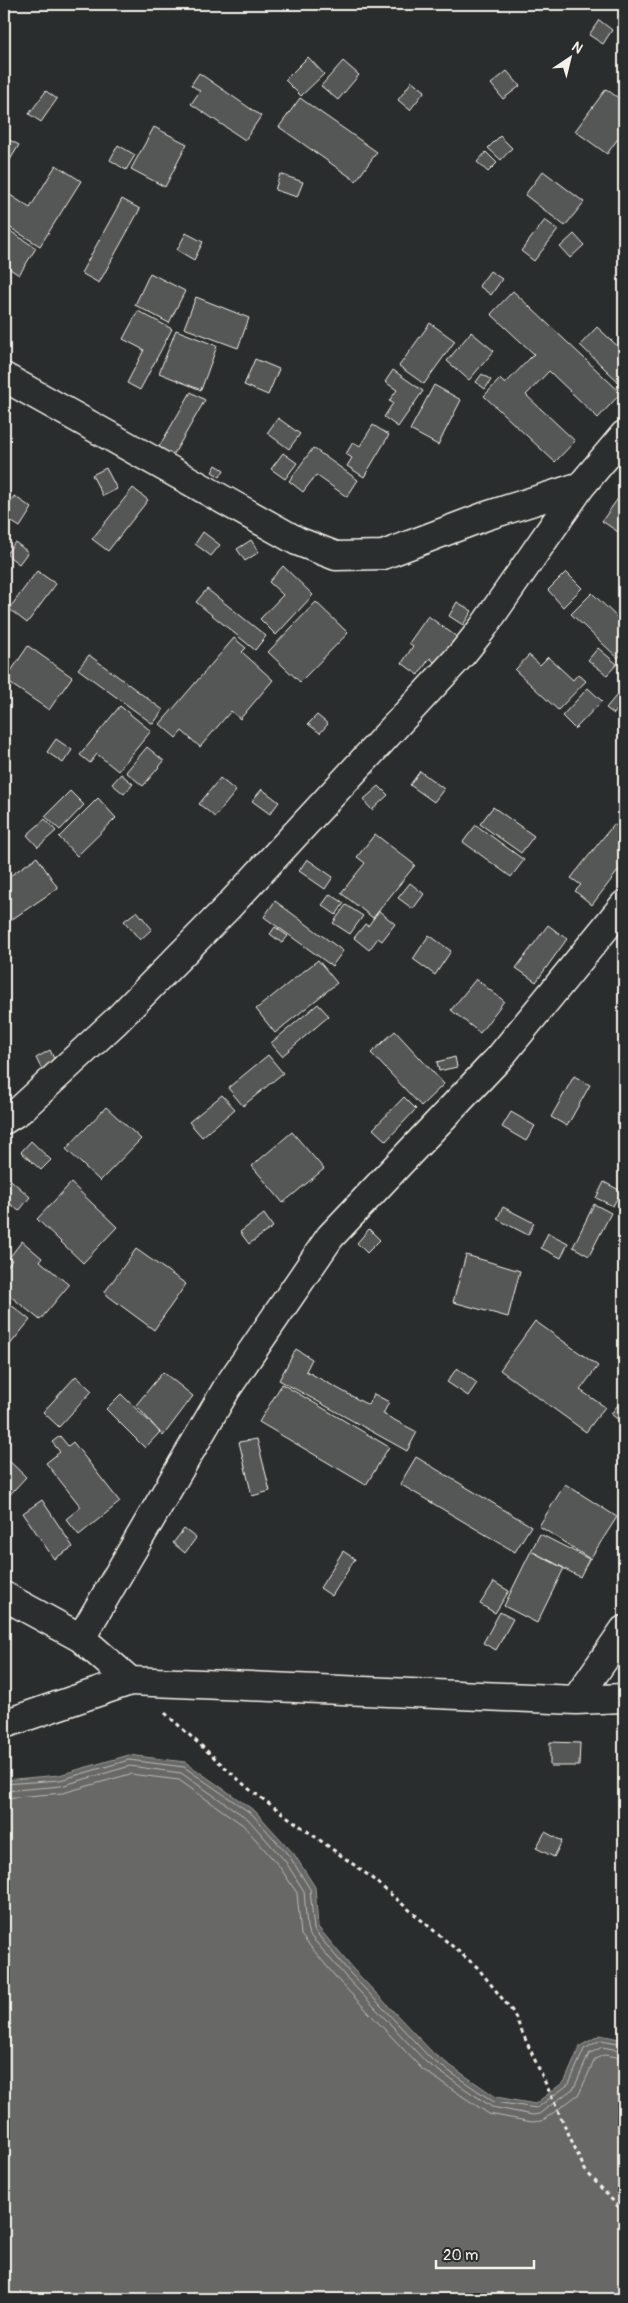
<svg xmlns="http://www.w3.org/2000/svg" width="628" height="2303" font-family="Pangolin,sans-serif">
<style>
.water{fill:#676866;stroke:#9f9f9a}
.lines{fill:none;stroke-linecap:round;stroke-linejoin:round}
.shore{stroke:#bcbab4;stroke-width:1}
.building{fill:#555756;stroke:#f4f1e8}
.minor-casing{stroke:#f4f1e8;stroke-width:31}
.path{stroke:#f4f1e8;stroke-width:3;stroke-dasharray:4 4;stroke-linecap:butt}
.minor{stroke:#2a2d2e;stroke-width:28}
</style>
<rect width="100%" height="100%" fill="#2a2d2e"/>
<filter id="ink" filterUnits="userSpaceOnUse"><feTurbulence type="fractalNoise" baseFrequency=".02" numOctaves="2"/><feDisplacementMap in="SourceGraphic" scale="10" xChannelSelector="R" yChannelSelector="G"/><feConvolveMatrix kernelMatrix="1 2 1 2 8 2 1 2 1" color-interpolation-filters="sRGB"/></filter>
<g filter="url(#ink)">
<!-- water -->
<path class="water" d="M129 1755 185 1762 255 1811 294 1854 315 1887 318 1927 353 1969 435 2055 496 2097 535 2104 565 2081 580 2046 600 2035 624 2040V2299H4V1780L59 1775Z"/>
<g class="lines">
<!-- shore -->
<path class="shore" d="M4 1784 60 1780 129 1760 184 1767 252 1814 290 1857 310 1889 314 1930 349 1972 431 2059 494 2102 537 2108 569 2084 584 2049 601 2040 624 2044
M4 1791 61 1786 130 1766 181 1773 248 1819 285 1861 304 1891 307 1928 309 1934 345 1976 427 2063 492 2107 533 2115 539 2114 574 2088 589 2054 602 2047 624 2051
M4 1798 63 1793 130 1774 179 1780 243 1825 279 1866 297 1893 301 1935 339 1981 422 2069 489 2114 532 2122 542 2121 579 2094 595 2059 604 2055 624 2058"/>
</g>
<!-- building -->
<path class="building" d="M599 20 612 30 603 44 589 35Z
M308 57 324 74 301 96 285 80Z
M343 61 359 75 338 100 321 86Z
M507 71 520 86 503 99 491 84Z
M199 73 261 116 245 140 191 104 200 91 191 85Z
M412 81 425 91 410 110 398 100Z
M606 89 624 102V130L607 154 575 131Z
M46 91 57 99 41 122 29 114Z
M300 98 377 152 356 181 279 127Z
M154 127 187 144 165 187 131 169Z
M500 136 512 148 501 160 488 148Z
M4 137 19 145 7 165 4 163Z
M118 145 135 155 126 170 110 160Z
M486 152 497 163 488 172 477 162Z
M56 165 81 181 40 246 4 224V191L30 208Z
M543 171 584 202 565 226 525 195Z
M280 174 303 182 297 197 275 190Z
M122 199 140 209 99 283 81 273Z
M545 220 558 230 534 261 521 251Z
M4 227 36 248 19 275 4 265Z
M186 233 203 242 194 260 177 250Z
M574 234 584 245 570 258 560 247Z
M490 271 502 279 491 295 479 286Z
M150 273 185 291 169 323 135 305Z
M513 291 621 393 598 418 549 371 526 395 575 441 555 462 484 396 500 379 505 384 534 354 491 314Z
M196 297 249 318 238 348 184 328Z
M138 311 172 329 140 390 127 383 144 350 123 339Z
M430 323 455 341 424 384 399 366Z
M597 327 624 352V387L580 345Z
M176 330 217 346 201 390 159 373Z
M471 332 494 351 469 380 447 361Z
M255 359 279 369 268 395 244 385Z
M393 370 423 391 398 427 384 417 393 403 389 401 397 390 385 382Z
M482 374 491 380 485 389 476 382Z
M434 385 461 400 438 445 410 430Z
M191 392 205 400 171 459 157 450Z
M278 418 300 434 289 449 267 433Z
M373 425 389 435 364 477 347 466 352 458 346 454 353 442 360 446Z
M313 448 358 480 347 497 316 475 303 492 289 481Z
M283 453 297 463 285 479 271 469Z
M216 465 224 470 220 477 212 472Z
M106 468 117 489 103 496 92 475Z
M133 488 148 500 108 551 92 539Z
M624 490V536L602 521Z
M14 496 32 508 20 527 4 517V512Z
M203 532 220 545 211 556 195 544Z
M251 540 259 552 245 561 237 549Z
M15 542 28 552 19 564 6 554Z
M283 566 313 595 276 635 260 619 283 595 269 582Z
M37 571 56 584 27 623 9 609Z
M566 572 582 588 563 607 548 590Z
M207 589 266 636 255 650 196 602Z
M592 593 624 624V651L618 658 571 614Z
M316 602 348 633 300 682 268 652Z
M457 602 472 611 463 625 449 616Z
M428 616 457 637 437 665 430 658 418 675 402 663 413 646 409 643Z
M234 638 246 648 242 652 273 680 240 719 231 711 200 747 182 731 176 738 160 724Z
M28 646 72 677 49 710 5 680Z
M598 648 617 664 607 675 588 660Z
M89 655 163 710 153 724 78 669Z
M529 655 540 665 548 657 573 680 578 674 586 681 558 710 515 670Z
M588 688 602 701 575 729 562 716Z
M616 696 623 702 614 714 606 708Z
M120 706 151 731 118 771 97 754 90 763 80 755Z
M317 715 328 724 320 733 308 724Z
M56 739 72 750 63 763 47 752Z
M147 747 164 761 143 786 126 772Z
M420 771 444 789 434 802 410 785Z
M121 774 133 784 124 794 112 784Z
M220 778 236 791 215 817 199 804Z
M379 786 388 795 372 810 363 800Z
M262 789 279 802 270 814 252 801Z
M70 791 84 805 60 830 45 816Z
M98 798 116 818 77 856 59 837Z
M493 807 534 836 521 853 480 824Z
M45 819 56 831 38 847 27 835Z
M614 824 624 832V863L592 905 575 891 581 885 571 878Z
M476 825 524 860 511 877 463 842Z
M375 834 415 865 373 918 341 893 365 863 357 857Z
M37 857 58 888 8 922 4 916V880Z
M307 859 333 877 325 889 299 871Z
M410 883 424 894 413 909 398 898Z
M330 894 344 903 336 915 322 905Z
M275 901 343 951 332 966 264 917Z
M346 905 363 916 350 934 333 923Z
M137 911 152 929 140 940 124 921Z
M379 911 395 924 382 941 378 938 369 950 354 938 365 924 368 926Z
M548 925 567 939 536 982 516 968Z
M275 927 288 936 282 943 270 934Z
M429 935 451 951 435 975 413 959Z
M318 960 337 983 275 1033 256 1009Z
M476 979 504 1001 480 1033 451 1010Z
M318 1004 329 1016 282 1056 271 1043Z
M395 1031 444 1084 421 1106 371 1053Z
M50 1050 56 1063 42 1070 36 1058Z
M268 1055 283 1073 243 1106 228 1088Z
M455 1057 457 1067 439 1071 437 1062Z
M574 1076 590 1085 567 1126 551 1117Z
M222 1095 235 1109 202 1137 189 1122Z
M404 1097 416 1109 386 1141 373 1129Z
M106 1107 141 1139 100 1181 66 1149Z
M511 1112 535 1126 526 1141 502 1127Z
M292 1132 324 1169 283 1203 252 1166Z
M31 1141 51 1160 41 1170 21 1152Z
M4 1174 30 1197 19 1211 4 1199Z
M604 1182 621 1191 613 1206 596 1198Z
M71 1183 117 1227 83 1263 37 1219Z
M594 1204 611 1213 589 1256 573 1247Z
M503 1207 534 1223 528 1235 497 1219Z
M264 1214 273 1227 249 1244 240 1232Z
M369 1229 380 1240 367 1253 357 1243Z
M548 1233 568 1243 561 1258 541 1248Z
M22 1241 42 1258 40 1261 69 1285 40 1320 4 1291V1271L12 1260 9 1258Z
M136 1249 186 1284 154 1330 104 1293Z
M466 1255 520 1271 508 1317 453 1302Z
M5 1300 30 1320 4 1352V1301Z
M535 1321 598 1366 580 1390 605 1407 586 1432 500 1370Z
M296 1349 312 1359 306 1371 368 1405 374 1394 389 1402 383 1414 417 1432 407 1451 279 1380Z
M457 1368 477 1383 468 1396 447 1382Z
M163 1372 193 1396 163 1436 136 1405Z
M76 1376 92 1391 59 1427 43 1412Z
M282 1384 389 1447 366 1485 259 1422Z
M121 1394 160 1432 145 1448 106 1409Z
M624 1397V1424L611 1414Z
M60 1436 68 1446 73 1442 120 1502 79 1535 66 1519 81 1507 46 1463 60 1452 52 1442Z
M257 1439 270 1491 252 1496 239 1442Z
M4 1456 26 1477 4 1501Z
M416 1457 531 1526 515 1552 400 1484Z
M565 1484 617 1517 590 1559 539 1526Z
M42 1500 73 1547 54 1559 23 1513Z
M184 1529 196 1538 185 1553 173 1543Z
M540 1534 589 1559 580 1577 531 1551Z
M343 1551 355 1559 332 1596 320 1588Z
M531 1551 564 1568 537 1623 504 1606Z
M494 1582 509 1591 495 1613 480 1604Z
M500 1612 513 1619 496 1650 483 1643Z
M550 1742 580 1743 579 1766H550Z
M545 1832 562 1841 554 1857 536 1848Z"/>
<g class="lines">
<defs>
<path id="minor" d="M4 377 297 541 336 556 383 555 486 516 581 486
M4 1120 20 1110 115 1022 227 908 462 654 482 629 581 486 624 435
M4 1596 81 1638 130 1681
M81 1638 227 1388 330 1237 500 1057 624 905
M576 1700 624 1630
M4 1724 130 1681 576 1700 624 1698"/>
</defs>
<!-- minor casing -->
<use href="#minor" class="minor-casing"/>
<!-- path -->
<path class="path" d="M165 1713 249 1789 368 1875 477 1967 513 2012 585 2170 624 2213"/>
<!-- minor -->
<use href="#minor" class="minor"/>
</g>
</g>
<!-- margin -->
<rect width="628" height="2303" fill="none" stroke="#2a2d2e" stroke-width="20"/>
<rect x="10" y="10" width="608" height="2283" fill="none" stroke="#f4f1e8" stroke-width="2" filter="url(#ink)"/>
<!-- north arrow -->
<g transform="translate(570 58) rotate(35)" stroke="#2a2d2e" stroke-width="4" paint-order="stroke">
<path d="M0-4L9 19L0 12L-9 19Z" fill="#f4f1e8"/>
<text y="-8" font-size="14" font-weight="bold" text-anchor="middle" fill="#f4f1e8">N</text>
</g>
<!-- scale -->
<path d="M436 2260v8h98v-8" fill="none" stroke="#f4f1e8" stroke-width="2.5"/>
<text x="443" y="2260" font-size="15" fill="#f4f1e8" stroke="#2a2d2e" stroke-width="4" paint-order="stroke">20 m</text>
</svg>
